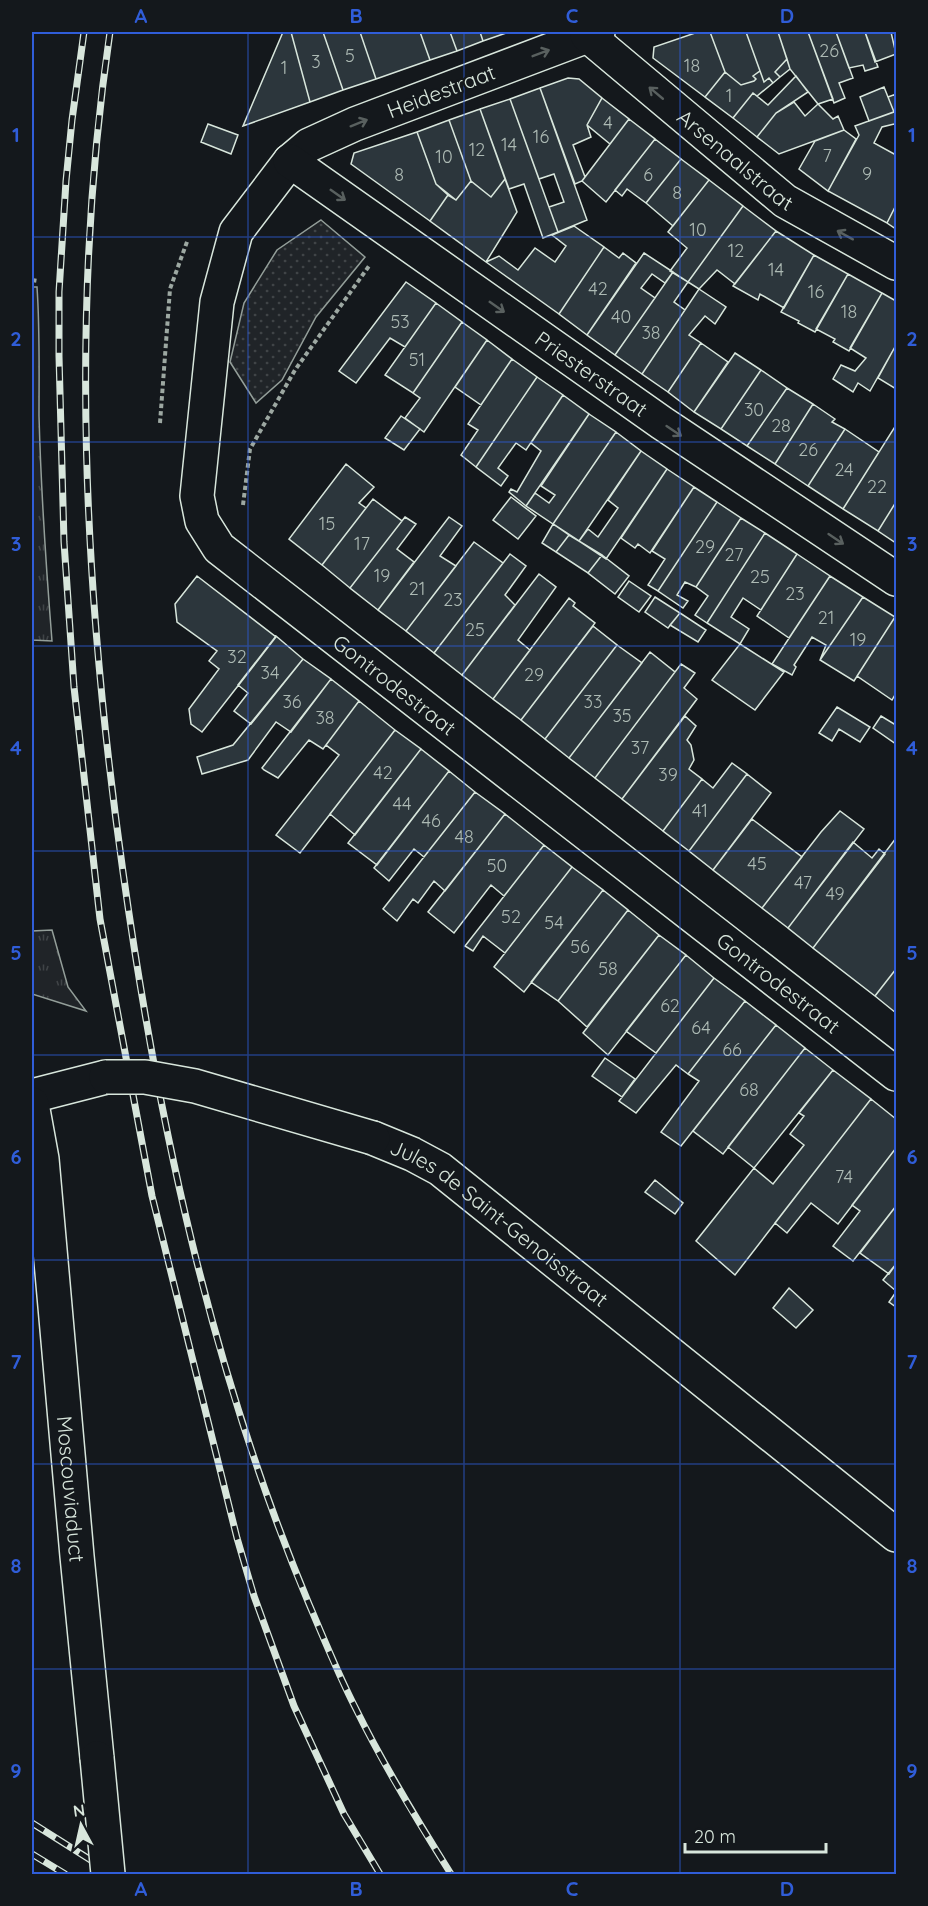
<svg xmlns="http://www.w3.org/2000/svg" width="928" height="1906" font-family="Quicksand,sans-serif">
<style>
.grass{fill:url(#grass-tufts);stroke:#939e99;stroke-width:1.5}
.park{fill:url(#park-dots);stroke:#939e99;stroke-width:1.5}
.building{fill:#2c363c;stroke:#d8e6dc;stroke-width:1.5}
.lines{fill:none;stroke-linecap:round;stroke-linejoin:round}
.street-casing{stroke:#d8e6dc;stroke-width:36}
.secondary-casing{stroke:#d8e6dc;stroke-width:36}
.path{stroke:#9da8a2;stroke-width:4;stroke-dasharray:4.5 3;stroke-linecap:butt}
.street{stroke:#14181c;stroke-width:33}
.secondary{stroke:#14181c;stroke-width:33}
.rail-casing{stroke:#d8e6dc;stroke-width:7}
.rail{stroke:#14181c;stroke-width:4.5;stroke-dasharray:14;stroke-linecap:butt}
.street-bridge-casing{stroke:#d8e6dc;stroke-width:36;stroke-linecap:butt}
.secondary-bridge-casing{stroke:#d8e6dc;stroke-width:36;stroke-linecap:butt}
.street-bridge{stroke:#14181c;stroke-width:33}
.secondary-bridge{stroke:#14181c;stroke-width:33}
.oneway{stroke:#59605f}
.grid{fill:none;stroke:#305dd8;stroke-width:1.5;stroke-opacity:0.55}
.labels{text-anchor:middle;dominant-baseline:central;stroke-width:4.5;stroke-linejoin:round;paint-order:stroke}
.number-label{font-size:18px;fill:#adbab4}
.street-label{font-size:21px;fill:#d8e6dc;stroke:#14181c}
.neatline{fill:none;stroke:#305dd8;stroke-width:2}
.grid-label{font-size:20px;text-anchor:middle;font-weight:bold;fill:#305dd8}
</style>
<defs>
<pattern id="grass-tufts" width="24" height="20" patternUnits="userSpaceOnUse" patternTransform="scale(1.5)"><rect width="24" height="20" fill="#202428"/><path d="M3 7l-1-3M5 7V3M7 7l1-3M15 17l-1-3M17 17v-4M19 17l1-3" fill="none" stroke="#404447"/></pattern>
<pattern id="park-dots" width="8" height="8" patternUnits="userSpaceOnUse" patternTransform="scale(1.5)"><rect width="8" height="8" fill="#202428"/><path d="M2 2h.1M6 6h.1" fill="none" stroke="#404447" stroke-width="1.8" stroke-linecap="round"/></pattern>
</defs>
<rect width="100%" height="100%" fill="#14181c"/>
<!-- grass -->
<path class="grass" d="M32 287H37C40 330 39 373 39 416 41 491 46 566 52 641L32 640Z
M52 930 68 987 86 1011 32 994V931Z"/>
<!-- park -->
<path class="park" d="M321 220 365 257 316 317 282 380 256 403 230 362 244 303 277 250Z"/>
<!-- building -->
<path class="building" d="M283 32H291L310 102 243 126Z
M291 32H323L343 90 310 102Z
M323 32H360L376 79 343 90Z
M360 32H420L430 60 376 79Z
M420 32H450L457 51 430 60Z
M450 32H480L483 41 457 51Z
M480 32H509L483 41Z
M698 32H710L725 72 705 97 653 58 654 47Z
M710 32H746L760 71 753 76 756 79 754 81 741 85 725 72Z
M746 32H778L787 59 775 72 780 77 773 83 769 78 764 82Z
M778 32H808L833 99 818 104 790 69Z
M808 32H836L853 78 839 83 845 98 834 103Z
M836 32H865L878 67 865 71 863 65 849 68Z
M865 32H891L896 54 875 62Z
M787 59 790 69 780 77 775 72Z
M760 71 764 82 769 78 773 83 757 96 753 93 733 118 705 97 725 72 741 85 754 81 756 79 753 76Z
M796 76 808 92 776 113 757 137 733 118 753 93 768 105Z
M568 78 579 79 602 98 587 125 591 137 573 145 585 177 582 181 575 184 540 88Z
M884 87 894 112 869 121 860 97Z
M540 88 587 220 558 232 549 207 564 202 554 174 539 179 510 99Z
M896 94V111L894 112 888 97Z
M602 98 629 119 610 144 587 125Z
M510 99 558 232 543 238 524 184 509 189 480 109Z
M794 102 805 116 818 104 833 119 838 116 844 130 779 154 757 137 776 113Z
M480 109 505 179 491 197 471 181 449 120Z
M896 111V125L894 124 882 127 874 143 896 155V205L887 223 828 191 859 135 855 126Z
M629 119 655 139 606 202 582 181Z
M449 120 471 181 456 200 436 184 417 132Z
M208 124 238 135 231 154 201 142Z
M844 130 856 139 828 191 799 169 815 141Z
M417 132 436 184 448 195 430 221 351 164 354 153Z
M655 139 681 159 646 203 627 189 622 196 615 190Z
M681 159 709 180 673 226 646 203Z
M505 179 517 212 486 262 430 221 448 195 456 200 471 181 491 197Z
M709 180 743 206 688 282 670 271 687 248 668 232Z
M896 205V229L887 223Z
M743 206 776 231 735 284 717 270 699 289 688 282Z
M574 226 604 247 559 314 486 262 499 256 518 270 535 248 555 262 566 246 552 235Z
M776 231 814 255 784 308 760 294 758 300 733 286Z
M604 247 619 258 623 253 636 263 587 335 559 314Z
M644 253 673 272 665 283 652 274 641 288 655 298 615 355 587 335Z
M814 255 848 274 815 332 798 323 799 321 781 312Z
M673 272 688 282 674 302 685 310 642 374 615 355Z
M848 274 882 293 849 351 833 342 835 339 816 329Z
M406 282 436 303 405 347 390 338 356 383 339 371Z
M699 289 726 307 715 324 705 316 689 335 701 343 668 392 642 374Z
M882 293 896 301V345L870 391 858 383 853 392 833 379 841 365 855 371 866 358 850 348Z
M436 303 462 322 413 393 385 375Z
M462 322 487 340 424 432 405 418 420 398 413 393Z
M487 340 512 359 481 405 455 387Z
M701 343 728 362 694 412 668 392Z
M896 345V389L878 378Z
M735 353 761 370 721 429 694 412Z
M512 359 537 377 476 467 461 455 478 430 468 424Z
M761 370 787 388 747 446 721 429Z
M537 377 563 395 526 450 516 443 498 468 508 476 501 486 476 467Z
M787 388 813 404 775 464 747 446Z
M563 395 589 414 526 506 509 492 511 489 517 492 541 451 531 443Z
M813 404 835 419 832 422 845 429 808 486 775 464Z
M589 414 616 432 553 524 526 506 535 493 549 503 555 495 541 486Z
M401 416 420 429 404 450 385 438Z
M896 425V502L878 531 843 509Z
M845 429 879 452 843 509 808 486Z
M616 432 641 451 579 541 553 524Z
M641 451 667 469 606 559 579 541 588 529 598 537 618 508 608 500Z
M346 464 374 487 359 503 366 508 322 565 289 539Z
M667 469 694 487 650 553 638 544 635 548 621 538Z
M694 487 717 502 658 591 648 585 665 559 652 551Z
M511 497 536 516 518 539 493 520Z
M373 499 402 521 350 588 322 565Z
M717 502 741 518 696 587 685 582 677 595 688 601 683 608 658 591Z
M896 502V543L878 531Z
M405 517 416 524 397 549 414 562 378 610 350 588Z
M449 517 462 526 440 556 456 566 406 631 378 610Z
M741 518 765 533 707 623 695 615 708 596 696 587Z
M553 524 569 535 556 552 542 543Z
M765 533 797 554 761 610 743 598 731 617 749 629 740 644 707 623Z
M569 535 602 555 588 573 556 552Z
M474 542 503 563 434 653 406 631Z
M510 554 526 566 505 595 515 605 462 675 434 653Z
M797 554 830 576 789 638 757 616Z
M602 555 629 576 615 594 588 573Z
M539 574 556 587 518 640 530 650 493 699 462 675Z
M197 576 276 637 202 732 191 724 189 709 219 669 209 661 217 651 177 622 175 604Z
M830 576 863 597 820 660 826 645 812 637 794 665 796 667 792 675 772 664Z
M629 581 651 596 639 612 618 597Z
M655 597 680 613 668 628 645 612Z
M863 597 895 617 854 681 820 660Z
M569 598 575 603 573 606 595 623 521 720 493 699Z
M680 613 706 630 698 642 670 625Z
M895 617 896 618V693L892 700 857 676Z
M593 626 617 645 545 739 521 720Z
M276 636 303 659 251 724 234 711 248 693 238 685Z
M740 644 784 672 755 710 712 680Z
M617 645 642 663 569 758 545 739Z
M650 652 675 672 595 778 569 758Z
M303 659 331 679 291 732 276 722 248 760 202 774 197 757 233 745Z
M681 664 695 673 684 688 697 699 622 799 595 778Z
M331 679 359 701 323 749 309 740 278 778 264 770 262 768Z
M359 701 395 730 300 853 276 835 339 755 326 745Z
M837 707 870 727 860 742 839 729 832 741 819 733Z
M685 716 696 726 687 740 691 745 694 760 689 769 702 779 663 831 622 799Z
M881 716 894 724 896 721V744L873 728Z
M395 730 421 749 355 835 330 814Z
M421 749 449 771 377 865 348 843Z
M732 763 747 774 689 851 663 831 702 779 713 788Z
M449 771 475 792 424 857 414 849 389 881 374 868Z
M747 774 771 793 713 870 689 851Z
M475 792 505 814 445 891 434 881 418 903 413 899 397 921 383 909Z
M840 811 864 829 788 928 762 908 821 832Z
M505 814 544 845 504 896 491 885 454 933 428 912Z
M752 819 802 857 762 908 713 870Z
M896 838V969L875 996 813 948Z
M853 842 872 858 879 849 885 854 813 948 788 928Z
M544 845 572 867 505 953 483 936 473 951 465 946Z
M572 867 603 890 524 992 494 967Z
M603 890 628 910 558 1001 531 982Z
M628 910 659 935 587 1027 558 1001Z
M659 935 686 955 608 1055 583 1033Z
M686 955 714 978 656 1053 626 1031Z
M896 969V1013L875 996Z
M714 978 745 1001 688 1074 676 1065 636 1113 619 1101Z
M745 1001 776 1025 681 1146 661 1132 699 1081 688 1074Z
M776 1025 805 1048 723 1154 693 1131Z
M805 1048 833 1070 754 1168 728 1147Z
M605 1058 635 1079 622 1097 592 1076Z
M833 1070 871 1099 735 1275 696 1241 754 1168 773 1184 804 1145 790 1134 804 1116 799 1113Z
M871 1099 896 1119V1148L838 1224 811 1203 787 1233 775 1223Z
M896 1148V1206L853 1261 833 1246 860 1211 852 1205Z
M655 1180 683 1203 675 1214 645 1192Z
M896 1206V1264L889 1274 860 1253Z
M896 1264V1291L883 1280Z
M789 1288 813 1310 796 1328 773 1308Z
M896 1292V1307L889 1302Z"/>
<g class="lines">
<defs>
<g id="street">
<path id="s1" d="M598 32 355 124 309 145 290 161 236 232 217 302 197 496 202 521 219 548 896 1074"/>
<path id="s2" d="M587 35 785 201 896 263"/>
<path id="s3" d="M290 161 662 423 896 579"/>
<path d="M32 1096 106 1077"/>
<path id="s4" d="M373 1138 412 1154 440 1169 896 1535"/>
</g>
<g id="secondary">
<path id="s5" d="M32 1104 42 1159 77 1556 97 1758"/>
</g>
</defs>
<!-- street casing -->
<use href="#street" class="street-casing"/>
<!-- secondary casing -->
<use href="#secondary" class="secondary-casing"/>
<!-- path -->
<path class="path" d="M32 280 38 281
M160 423 170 289 188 239
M243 505 250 449 295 370 369 266"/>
<!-- street -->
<use href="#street" class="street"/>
<!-- secondary -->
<use href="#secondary" class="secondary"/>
<defs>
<path id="rail" d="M84 32 72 120 66 181 59 292V356L64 542 74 687 100 919 152 1196 237 1538 254 1596 294 1706 344 1814 380 1874
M110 32C69 310 84 594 123 872 158 1122 211 1370 309 1604 324 1639 338 1674 356 1709 384 1766 417 1820 451 1874
M32 1823 113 1874
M32 1854 65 1874"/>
</defs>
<!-- rail casing -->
<use href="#rail" class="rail-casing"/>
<!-- rail -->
<use href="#rail" class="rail"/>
<defs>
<path id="street-bridge" d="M106 1077H145L195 1086 373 1138"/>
<path id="secondary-bridge" d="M97 1758 108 1874"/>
</defs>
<!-- street-bridge casing -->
<use href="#street-bridge" class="street-bridge-casing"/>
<!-- secondary-bridge casing -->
<use href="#secondary-bridge" class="secondary-bridge-casing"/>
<!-- street-bridge -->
<use href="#street-bridge" class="street-bridge"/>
<!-- secondary-bridge -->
<use href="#secondary-bridge" class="secondary-bridge"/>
</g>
<!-- one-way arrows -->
<defs><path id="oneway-shaft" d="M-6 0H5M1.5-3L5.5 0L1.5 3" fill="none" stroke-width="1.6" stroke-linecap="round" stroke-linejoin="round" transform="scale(1.5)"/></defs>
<g class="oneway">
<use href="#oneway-shaft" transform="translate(541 53) rotate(-21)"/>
<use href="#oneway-shaft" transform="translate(656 93) rotate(-140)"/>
<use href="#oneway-shaft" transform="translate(359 123) rotate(-22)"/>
<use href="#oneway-shaft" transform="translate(338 195) rotate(35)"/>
<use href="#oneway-shaft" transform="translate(845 235) rotate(-151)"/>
<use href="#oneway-shaft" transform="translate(497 307) rotate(35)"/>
<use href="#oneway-shaft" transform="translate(674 431) rotate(34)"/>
<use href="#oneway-shaft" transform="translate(836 539) rotate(34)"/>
</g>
<!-- grid -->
<path class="grid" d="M248 32V1874M464 32V1874M680 32V1874M32 237H896M32 442H896M32 646H896M32 851H896M32 1055H896M32 1260H896M32 1464H896M32 1669H896"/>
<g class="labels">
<!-- number labels -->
<g class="number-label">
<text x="829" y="50">26</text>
<text x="350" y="55">5</text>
<text x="316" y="61">3</text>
<text x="692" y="65">18</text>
<text x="284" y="67">1</text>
<text x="729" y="95">1</text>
<text x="608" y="122">4</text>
<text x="541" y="136">16</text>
<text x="509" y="144">14</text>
<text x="477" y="149">12</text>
<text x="827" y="155">7</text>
<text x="444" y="156">10</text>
<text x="867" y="173">9</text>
<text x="399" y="174">8</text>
<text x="648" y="174">6</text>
<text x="677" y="192">8</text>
<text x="698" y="229">10</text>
<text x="736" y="250">12</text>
<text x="776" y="269">14</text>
<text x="598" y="288">42</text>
<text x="816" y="291">16</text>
<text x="849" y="311">18</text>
<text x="621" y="316">40</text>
<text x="400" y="321">53</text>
<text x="651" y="332">38</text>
<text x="417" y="359">51</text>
<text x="754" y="409">30</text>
<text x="781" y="425">28</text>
<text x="808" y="449">26</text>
<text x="844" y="469">24</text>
<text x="877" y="486">22</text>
<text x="327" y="523">15</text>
<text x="362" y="543">17</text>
<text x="705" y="546">29</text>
<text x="734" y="554">27</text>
<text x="382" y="575">19</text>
<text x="760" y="576">25</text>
<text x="417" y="588">21</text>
<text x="795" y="593">23</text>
<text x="453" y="599">23</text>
<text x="826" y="617">21</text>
<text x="475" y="629">25</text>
<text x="858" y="639">19</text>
<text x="237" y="656">32</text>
<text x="270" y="672">34</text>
<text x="534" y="674">29</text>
<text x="292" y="701">36</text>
<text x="593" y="701">33</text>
<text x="622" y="715">35</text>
<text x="325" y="717">38</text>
<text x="640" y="747">37</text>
<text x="383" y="772">42</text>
<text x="668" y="774">39</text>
<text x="402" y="803">44</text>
<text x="700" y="810">41</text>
<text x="431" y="820">46</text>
<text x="464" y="836">48</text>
<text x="757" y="863">45</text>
<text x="497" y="865">50</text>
<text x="803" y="882">47</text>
<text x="835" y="893">49</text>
<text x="511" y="916">52</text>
<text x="554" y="922">54</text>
<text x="580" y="946">56</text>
<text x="608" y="968">58</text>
<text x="670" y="1005">62</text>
<text x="701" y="1027">64</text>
<text x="732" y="1049">66</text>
<text x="749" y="1089">68</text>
<text x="844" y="1176">74</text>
</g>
<!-- street labels -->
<g class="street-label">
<text transform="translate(441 91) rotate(-21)">Heidestraat</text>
<text stroke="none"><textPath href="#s2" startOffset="194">Arsenaalstraat</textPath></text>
<text stroke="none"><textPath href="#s3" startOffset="369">Priesterstraat</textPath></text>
<text stroke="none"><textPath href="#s1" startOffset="972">Gontrodestraat</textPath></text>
<text stroke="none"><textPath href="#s1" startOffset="1458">Gontrodestraat</textPath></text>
<text stroke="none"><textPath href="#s4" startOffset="153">Jules de Saint-Genoisstraat</textPath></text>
<text stroke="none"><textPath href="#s5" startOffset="387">Moscouviaduct</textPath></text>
</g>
</g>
<!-- border -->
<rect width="928" height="1906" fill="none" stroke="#14181c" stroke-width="66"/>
<!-- north arrow -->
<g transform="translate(81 1825) rotate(352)" stroke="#14181c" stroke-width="4.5" paint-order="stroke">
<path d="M0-4.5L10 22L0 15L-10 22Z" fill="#d8e6dc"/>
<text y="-9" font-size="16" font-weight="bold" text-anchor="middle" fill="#d8e6dc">N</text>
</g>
<!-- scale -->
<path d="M685 1843v9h141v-9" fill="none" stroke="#d8e6dc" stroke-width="3"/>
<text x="694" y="1843" font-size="18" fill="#d8e6dc" stroke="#14181c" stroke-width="4.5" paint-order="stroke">20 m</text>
<rect x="33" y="33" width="862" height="1840" class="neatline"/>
<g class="grid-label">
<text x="141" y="23">A</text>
<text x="356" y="23">B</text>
<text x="572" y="23">C</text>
<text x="787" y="23">D</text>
<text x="16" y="142">1</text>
<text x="912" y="142">1</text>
<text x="16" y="346">2</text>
<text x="912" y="346">2</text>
<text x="16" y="551">3</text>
<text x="912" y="551">3</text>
<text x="16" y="755">4</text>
<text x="912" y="755">4</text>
<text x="16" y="960">5</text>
<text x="912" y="960">5</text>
<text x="16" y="1164">6</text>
<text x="912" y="1164">6</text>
<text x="16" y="1369">7</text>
<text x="912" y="1369">7</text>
<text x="16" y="1573">8</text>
<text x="912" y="1573">8</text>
<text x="16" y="1778">9</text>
<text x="912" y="1778">9</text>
<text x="141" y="1896">A</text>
<text x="356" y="1896">B</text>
<text x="572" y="1896">C</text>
<text x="787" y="1896">D</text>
</g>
</svg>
